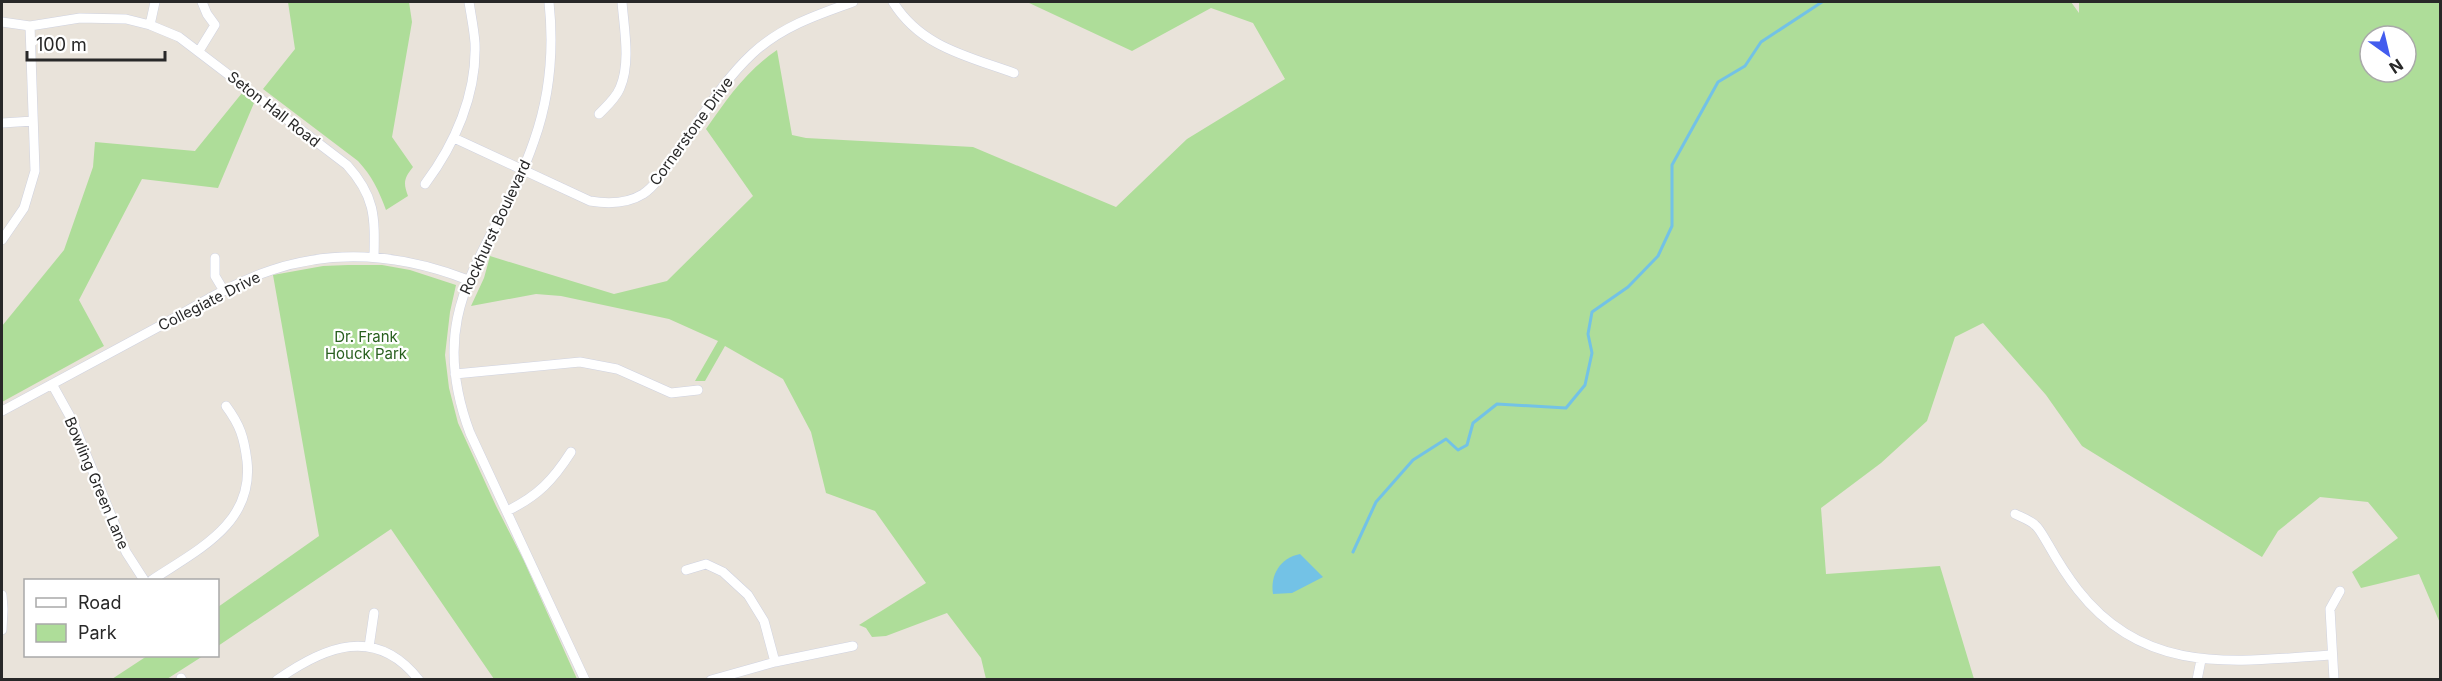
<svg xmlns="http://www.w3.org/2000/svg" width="2442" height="681" font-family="Inter,sans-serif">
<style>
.green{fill:#aedd99;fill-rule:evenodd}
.water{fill:#73c2e6}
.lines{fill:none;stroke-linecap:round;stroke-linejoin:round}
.stream{stroke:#73c2e6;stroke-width:3}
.street-casing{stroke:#cfd2e0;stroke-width:10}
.street{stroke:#fff;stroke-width:9}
.labels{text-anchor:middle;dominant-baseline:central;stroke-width:4.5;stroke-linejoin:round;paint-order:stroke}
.street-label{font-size:15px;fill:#282828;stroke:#fff}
.park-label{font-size:15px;fill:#285f1e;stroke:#fff}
</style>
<rect width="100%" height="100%" fill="#e9e3da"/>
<!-- green -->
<path class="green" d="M288 2H409L412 22 392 137 413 167C404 178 403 183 408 196L386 210C379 191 372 176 358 161L263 89 295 49Z
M1027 2H2071L2079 13V2H2440V623L2419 574 2361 588 2352 572 2398 538 2368 502 2320 497 2278 531 2262 557 2082 446 2046 395 1983 323 1955 337 1927 421 1881 463 1821 508 1826 574 1940 566 1974 679H986L981 658 947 613 886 636 872 637 866 628 859 625 926 583 875 511 826 493 811 432 783 379 725 346 705 381H695L718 341 669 319 561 296 536 294 471 306 484 278 490 256 614 294 667 281 753 196 706 129C727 99 746 71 777 50L792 135 806 138 973 147 1116 207 1187 139 1285 79 1253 23 1211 8 1132 51ZM2370 36H2406V72H2370Z
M242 93 254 103 218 188 142 179 79 300 104 346 2 402V326L64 250 93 167 95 142 195 151Z
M348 265H382L410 270 456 285 450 312 445 355 449 388 458 423 496 506 524 561 577 679H494L391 529 218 646V607L319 536 273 275 323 266Z
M147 656H203L167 679H112Z"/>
<!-- water -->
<path class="water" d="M1300 554 1323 577 1292 593 1273 594C1270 575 1280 558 1300 554Z"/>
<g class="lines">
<!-- stream -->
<path class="stream" d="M1353 552 1376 502 1413 460 1446 439 1458 450 1467 445 1473 423 1497 404 1566 408 1585 385 1592 353 1588 334 1592 312 1628 287 1658 256 1672 226V165L1718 82 1745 66 1761 42 1822 2"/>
<defs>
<path id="street" d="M549 2C554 49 550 96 534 141 496 252 421 302 470 433L585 680
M893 2C921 47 967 56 1014 73
M2 22 30 26 80 18 126 19 150 25 179 37 347 165C375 196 375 216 374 257
M150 25 155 2
M199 51 215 25 207 14 202 2
M599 114C607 106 616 98 620 88 631 63 624 28 622 2
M2 123 33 121
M454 138 590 201C608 204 627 204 643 194 658 184 667 166 677 152 701 119 722 82 752 54 781 27 816 15 853 2
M425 184C455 144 477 94 475 43 474 29 471 15 469 2
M2 240 24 208 35 171 30 26
M215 258V276L224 291
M455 374 580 362 617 369 671 393 698 390
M52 384 72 420 126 552 144 580
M2 411C54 383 106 355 158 327 195 307 232 283 272 270 338 248 404 255 468 280
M507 511C538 496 553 480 571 452
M2015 514C2021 517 2030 520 2035 525 2040 529 2044 538 2048 544 2057 560 2067 576 2078 590 2146 677 2236 661 2332 655
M686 570 706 564 723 572 748 595 764 621 775 662
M152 580C197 550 254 524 247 461 244 437 240 425 226 406
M2 595 3 609 2 630
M369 647 374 613
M181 678 182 680
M277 680C325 646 376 625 419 680
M711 680 775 662 853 646
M2197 680 2201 660
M2334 680 2330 609 2340 591"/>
</defs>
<!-- street casing -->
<use href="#street" class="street-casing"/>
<!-- street -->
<use href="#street" class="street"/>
</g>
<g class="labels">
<!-- street labels -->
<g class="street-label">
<text transform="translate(274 109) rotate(38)">Seton Hall Road</text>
<text transform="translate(691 131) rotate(-54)">Cornerstone Drive</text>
<text transform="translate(495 227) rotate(-65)">Rockhurst Boulevard</text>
<text transform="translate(209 301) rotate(-27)">Collegiate Drive</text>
<text transform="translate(97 483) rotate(67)">Bowling Green Lane</text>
</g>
<!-- park labels -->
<g class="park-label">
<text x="366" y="336">Dr. Frank<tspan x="366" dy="17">Houck Park</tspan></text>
</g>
</g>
<!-- border -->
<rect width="2442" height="681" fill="none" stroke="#282828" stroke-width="6"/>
<!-- legend -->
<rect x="24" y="579" width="195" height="78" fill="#ffffff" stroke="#a9a9a9" stroke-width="1.5"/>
<rect x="36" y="598" width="30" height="9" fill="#ffffff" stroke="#a9a9a9" stroke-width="1.5"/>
<text x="78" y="609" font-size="18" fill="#282828">Road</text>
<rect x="36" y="624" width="30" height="18" fill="#aedd99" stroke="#a9a9a9" stroke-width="1.5"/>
<text x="78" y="639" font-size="18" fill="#282828">Park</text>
<!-- north arrow -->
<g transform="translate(2388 54) rotate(146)"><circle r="28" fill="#ffffff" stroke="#a9a9a9" stroke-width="1.5"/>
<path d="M0-4.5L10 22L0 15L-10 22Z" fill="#435cee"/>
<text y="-9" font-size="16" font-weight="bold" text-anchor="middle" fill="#282828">N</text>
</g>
<!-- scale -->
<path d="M27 51v9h138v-9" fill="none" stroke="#282828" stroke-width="3"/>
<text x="36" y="51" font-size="18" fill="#282828" stroke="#ffffff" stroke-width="4.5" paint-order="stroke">100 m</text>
</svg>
